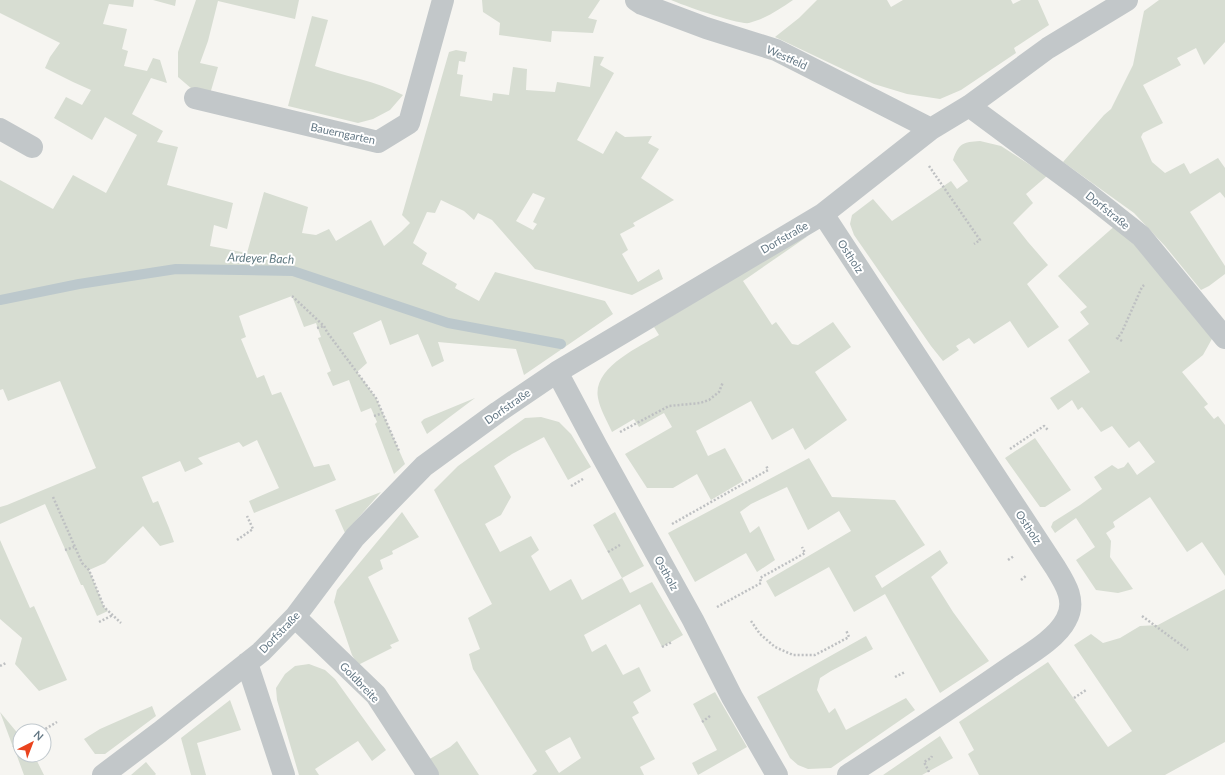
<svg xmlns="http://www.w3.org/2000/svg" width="1225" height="775" font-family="Lato,sans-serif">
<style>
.green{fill:#d7ddd2;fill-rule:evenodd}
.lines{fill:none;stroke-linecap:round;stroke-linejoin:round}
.stream{stroke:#bcc8cc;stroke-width:10}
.path{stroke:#bec0c2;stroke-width:2.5;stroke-dasharray:2 2;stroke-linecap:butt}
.minor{stroke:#c2c7c9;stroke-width:22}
.labels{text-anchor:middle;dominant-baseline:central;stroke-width:4;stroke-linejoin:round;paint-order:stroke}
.street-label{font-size:11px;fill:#637784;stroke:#fff}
.water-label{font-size:12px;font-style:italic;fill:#5f7981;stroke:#fff}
</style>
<rect width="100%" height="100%" fill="#f6f5f1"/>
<!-- green -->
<path class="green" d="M0 0H134L133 7 109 4 103 24 127 29 122 49 128 51 124 66 147 71 153 58 160 60 167 83 151 78 132 114 163 131 157 142 178 147 167 185 233 203 227 229 214 225 210 246 247 253 264 192 308 207 302 233 316 235 329 229 336 241 371 220 384 246 401 232 410 223 402 215 449 52 456 50 467 52 465 62 459 61 457 74 463 75 460 96 492 101 493 93 509 95 513 67 527 69 526 90 555 92 557 82 590 87 594 56 604 57 600 65 614 73 577 140 603 154 616 131 625 137 652 136 648 143 659 149 641 178 674 200 633 223 635 226 620 234 628 250 622 254 638 282 659 269 663 279 632 295 535 269 492 220 478 213 474 220 464 211 441 200 435 213 427 212 413 243 427 253 422 264 457 284 455 288 479 301 495 272 605 301 613 314 524 375 516 349 438 342 444 361 432 367 418 334 390 345 381 320 353 333 367 363 357 372 376 398 405 464 394 474 375 424 377 422 371 408 361 412 349 380 333 386 327 373 331 371 318 338 321 337 316 323 304 327 292 296 239 316 246 337 241 339 257 378 264 375 272 395 281 392 314 467 329 464 336 480 254 513 249 501 279 488 257 440 243 447 239 442 198 458 203 464 185 472 180 461 142 477 153 503 158 501 169 528 174 542 160 546 143 526 105 563 89 570 104 607 108 611 97 616 83 585H81L45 504 0 524V507L7 505 96 468 60 381 8 401 3 389 0 390V180L53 209 73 175 106 193 137 135 105 117 92 140 54 118 66 97 82 105 91 90 73 82 45 68 50 57 60 43 0 13ZM533 193 545 198 533 222 537 224 533 230 516 221Z
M153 0H176L175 6Z
M196 0H299L295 19 218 1 208 41 200 63 218 67 210 94 192 89 178 77V52Z
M482 0H600L588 18 597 20 593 33 552 31 551 42 499 35 500 23 483 12Z
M671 0H793C780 9 765 19 749 23 739 25 682 5 671 0Z
M817 0H887L891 7 903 0H1011L1013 4 1021 0H1038L1049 25 1014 48 1016 53 961 90 940 99 907 94 874 84 775 37 799 18Z
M1159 0H1225V42L1204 65 1196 48 1177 58 1181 65 1143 85 1163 123 1143 133 1141 137 1152 162 1165 173 1184 163 1190 174 1218 158 1225 168V198L1220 192 1190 212 1225 266V274L1209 286 1201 290 1165 246 1134 213 1063 162 1104 115 1111 109 1133 65 1144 11Z
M312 16 328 20 315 66C343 76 377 81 403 95L390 110 373 119 358 123 288 106Z
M980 141 1001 146 1047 176 1026 194 1033 203 1013 223 1028 242 1048 265 1027 284 1059 327 1028 348 1010 321 974 344 969 338 956 346 959 350 943 361 931 346 854 235 850 224 852 215 873 199 892 221 951 181 957 189 968 181 953 160C959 143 963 142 980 141Z
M1117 224 1213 337 1203 355 1182 372 1208 404 1204 407 1214 419 1218 416 1225 425V576L1202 542 1187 552 1150 497 1113 522 1115 527 1106 533 1111 541 1110 557 1133 589 1118 593 1096 590 1076 560 1095 547 1076 518 1055 533 1051 527 1053 522 1080 505 1102 489 1094 477 1112 465 1118 469 1124 467 1128 462 1137 475 1155 462 1139 441 1129 448 1112 426 1101 432 1082 407 1078 410 1072 400 1058 410 1050 398 1090 372 1068 340 1089 324 1080 312 1087 307 1058 276Z
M808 236 743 281 772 325 776 322 792 344 798 345 833 322 851 347 815 372 847 420 805 450 793 428 772 440 751 401 696 431 708 456 725 448 743 481 711 500 697 474 673 488H647L625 454 672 427 664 413 639 427 634 419 612 432C607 421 600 409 598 398 592 368 639 347 659 335L654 327 784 247Z
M475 398 427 434 421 422 424 419Z
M541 417 559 422 571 434 591 467 568 480 544 437 512 454 494 466 511 497 501 515 485 524 500 552 531 536 539 550 531 556 550 591 571 579 582 600 622 578 593 525 615 512 644 566 622 578 630 593 652 582 683 635 662 647 640 604 584 635 592 652 606 644 623 675 639 667 651 691 633 702 639 713 632 717 655 759 640 767 644 775H532L537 771 473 669 469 654 480 649 468 618 492 604 434 490 458 466 525 418ZM570 737 581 758 559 773 545 751Z
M1035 438 1071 490 1045 507H1040L1005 458Z
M809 458 832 497 895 500 925 545 875 576 882 588 940 550 948 563 931 577 953 612 989 661 940 693 885 594 854 612 829 567 775 597 766 581 851 531 839 511 808 530 787 487 751 504 740 512 750 533 759 526 775 560 757 572 746 553 695 582 668 533Z
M381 492 345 533 335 510Z
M402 512 419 537 392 551 393 554 380 560 383 569 368 577 399 641 390 645 392 648 358 665 352 655 334 602 337 590Z
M0 540 30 608 34 606 67 680 39 691 15 664 22 638 0 619Z
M1225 589V742L1165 775H979L968 754 974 750 959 722 1048 662 1108 747 1132 731 1074 645 1091 634 1103 643 1120 638 1140 626 1158 625Z
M866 636 873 649 831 671 820 678 817 690 829 713 835 708 846 730 906 698 915 710 831 768 808 769 798 765 790 758 757 697Z
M309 664 325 670 335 679 386 750 372 761 358 741 315 769 319 775H299L277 700 276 688 285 674 295 666Z
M715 692 747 747 698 775 692 763 717 750 693 704Z
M230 700 241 730 197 743 206 775H191L181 738Z
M152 706 156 716 105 754H95L84 739 100 729Z
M0 712 20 736V743L13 747Z
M940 736 953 758 922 775H883Z
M457 741 479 775H438L428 760 450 747Z
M20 755H34L44 775H24L17 756Z
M146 762 156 774 155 775H131Z"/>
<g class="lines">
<!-- stream -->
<path class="stream" d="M0 300 79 284 176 269 293 271 448 323 561 344"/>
<!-- path -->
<path class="path" d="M929 166 980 240 974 244
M292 296 324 326 327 332 376 398 399 451
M317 328 324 326
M1122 341 1117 338 1121 334 1142 287 1144 285
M374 416 383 413
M620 432 669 406 700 403 709 400 719 392 723 382
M1010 449 1044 426 1048 430
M571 486 583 479
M53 497 82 563 89 570 104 607 121 623
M672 524 768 470 766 465
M237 540 253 529 247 516
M65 550 74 547
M608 552 620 545
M1008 560 1014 556
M1021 580 1027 575
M717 607 761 583 760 578 805 553 802 547
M1142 616 1188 650
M751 621 760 634 775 647 793 655H815L849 637 846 630
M99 622 113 615
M662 647 672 642
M0 666 6 663
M895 677 905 672
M1074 698 1086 690
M702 722 710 716
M42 731 57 722
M13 747 20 743
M929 772 924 762 931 758 932 756"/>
<!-- minor -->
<path class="minor" d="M636 0 642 4 706 28 776 50 931 129
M195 98 378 142 409 123 443 0
M969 106 1084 191 1141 236 1225 338
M0 129 32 147
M823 214 1055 567C1065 583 1077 601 1066 620 1056 640 1024 657 1006 670 954 706 901 741 848 775
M557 372 596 445 693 620 732 697 777 775
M295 617 376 695 428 775
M247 663 284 775
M103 775 160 732 261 652 295 617 355 537 424 466 498 412 557 372 823 214 931 129 969 106 1048 48 1127 0"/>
</g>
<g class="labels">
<!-- street labels -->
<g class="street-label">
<text transform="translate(787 57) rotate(24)">Westfeld</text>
<text transform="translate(343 133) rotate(12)">Bauerngarten</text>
<text transform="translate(1108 210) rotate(39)">Dorfstraße</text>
<text transform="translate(784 237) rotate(-30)">Dorfstraße</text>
<text transform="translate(851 256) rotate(57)">Ostholz</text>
<text transform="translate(507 406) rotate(-35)">Dorfstraße</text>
<text transform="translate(1029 527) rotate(57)">Ostholz</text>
<text transform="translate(667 573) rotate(61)">Ostholz</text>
<text transform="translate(279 632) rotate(-46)">Dorfstraße</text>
<text transform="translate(360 682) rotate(46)">Goldbreite</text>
</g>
<!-- water labels -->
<g class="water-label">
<text transform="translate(261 258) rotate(2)">Ardeyer Bach</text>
</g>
</g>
<!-- north arrow -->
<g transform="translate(32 743) rotate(42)"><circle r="19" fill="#ffffff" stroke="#c1c9ce"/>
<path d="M0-3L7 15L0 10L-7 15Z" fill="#ea431d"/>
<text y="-6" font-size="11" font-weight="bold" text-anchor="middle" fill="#637784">N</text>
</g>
</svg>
